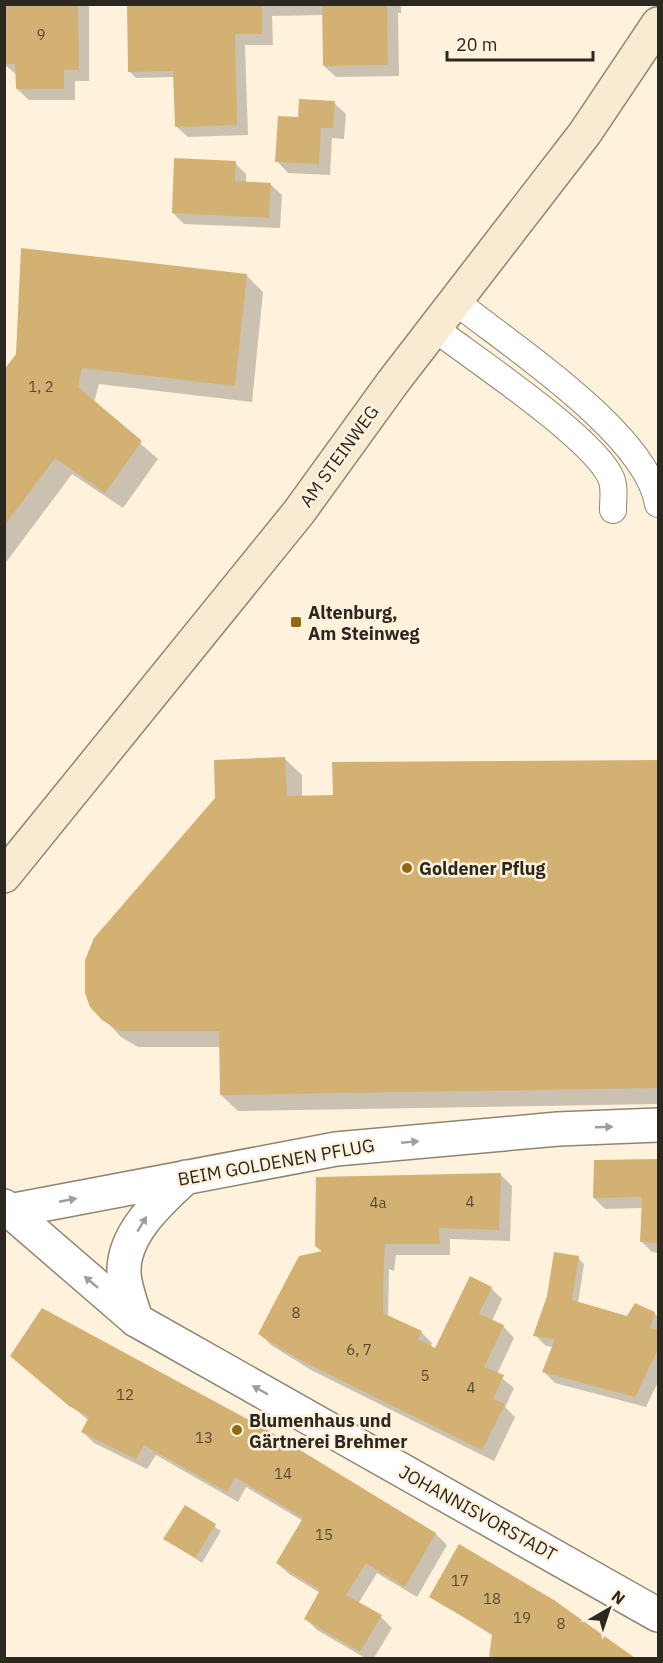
<svg xmlns="http://www.w3.org/2000/svg" width="663" height="1663" font-family="'IBM Plex Sans',sans-serif">
<style>
.shadow{fill:#0003}
.building{fill:#d3b173}
.lines{fill:none;stroke-linecap:round;stroke-linejoin:round}
.service-casing{stroke:#8f8571;stroke-width:28}
.minor-casing{stroke:#8f8571;stroke-width:36}
.tertiary-casing{stroke:#8f8571;stroke-width:36}
.secondary-casing{stroke:#8f8571;stroke-width:36}
.service{stroke:#fff;stroke-width:26}
.minor{stroke:#fff;stroke-width:33}
.tertiary{stroke:#fff;stroke-width:33}
.secondary{stroke:#f8ebd1;stroke-width:33}
.oneway{fill:#a09e9b}
.poi-dot{fill:#906a10;stroke:#fef2dd;stroke-width:2}
.labels{text-anchor:middle;dominant-baseline:central;stroke-width:5;stroke-linejoin:round;paint-order:stroke}
.number-label{font-size:15px;fill:#564a35}
.street-label{font-size:18px;fill:#2c2820;stroke:#fef2dd}
.poi-label{font-size:18px;font-weight:bold;fill:#2c2820;stroke:#fef2dd;text-anchor:start}
</style>
<rect width="100%" height="100%" fill="#fef2dd"/>
<!-- shadow -->
<path class="shadow" d="M4 4H89V81H75V100H29L17 89V75L4 64Z
M128 4H401V13H398L399 76 336 77 324 66 323 15 272 16 273 45H245L248 135 188 137 176 126 175 77 136 78 130 72Z
M334 103 346 114 344 139 332 138 330 175 288 173 277 161 299 118Z
M235 163 246 174V183L270 184 282 195 280 228 184 224 173 213Z
M246 275 263 292 252 402 99 384 94 403 158 459 123 508 72 474 4 565V373Z
M285 759 302 775V797L334 796V764L658 762V1104L238 1111 221 1095V1047H138L121 1037 104 1019Z
M658 1160V1253L652 1252 641 1241 643 1208 605 1209 594 1198 595 1162Z
M501 1175 512 1186 510 1241 450 1239V1255H396L394 1271 389 1269 388 1317 421 1332 432 1343 431 1347 436 1350 491 1288 502 1299 492 1321 503 1326 514 1338 497 1374 514 1388 505 1407 515 1417 494 1461 311 1370 271 1345 260 1334 323 1253 316 1246Z
M578 1258 584 1264 578 1303 628 1318 654 1313 658 1317V1382L646 1407 555 1383 544 1372 553 1347 546 1346 535 1335Z
M12 1356 262 1429 436 1534 447 1545 417 1597 377 1573 358 1604 381 1617 392 1628 374 1658H365L317 1630 306 1619 320 1593 289 1574 277 1563 303 1521 246 1487 238 1502 156 1455 147 1469 94 1443 83 1432 88 1420Z
M185 1507 221 1531 202 1563 165 1538Z
M431 1596 553 1601 632 1658H491L493 1636Z"/>
<!-- building -->
<path class="building" d="M127 4H262V34H235L237 125 175 127 173 71 128 72Z
M322 4H387L388 65 323 66Z
M4 5H78L79 70H64V89H16L15 64H4Z
M299 99 335 101 333 128H321L319 164 275 162 278 116 298 117Z
M174 158 236 161 235 181 271 183 269 218 172 213Z
M21 248 247 274 235 386 82 368 78 387 142 441 105 493 55 458 4 526V370L16 354Z
M285 757 287 796 333 795 332 762 658 760V1088L220 1095 219 1031H119L102 1020 90 1007 85 993V960L94 938 215 798 214 760Z
M658 1159V1243L640 1242 642 1197 593 1198 594 1160Z
M501 1173 499 1230 439 1228 440 1244H385L384 1260 383 1313 422 1331 418 1339 435 1348 470 1276 492 1287 479 1314 504 1325 484 1367 504 1375 493 1399 505 1404 482 1450 298 1359 258 1334 299 1256 322 1251 315 1246 316 1177Z
M554 1252 579 1256 572 1300 627 1316 635 1303 655 1312 650 1328 658 1330V1349L635 1397 542 1372 555 1339 533 1336 547 1296Z
M42 1308 264 1428 436 1533 405 1587 366 1563 346 1595 382 1615 360 1652 304 1619 320 1590 276 1563 303 1518 235 1477 227 1492 144 1445 136 1459 81 1432 89 1417 69 1406 10 1356Z
M185 1505 216 1524 195 1558 163 1539Z
M459 1544 554 1600 635 1658H489L492 1634 429 1597Z"/>
<g class="lines">
<defs>
<path id="service" d="M455 301C510 345 647 434 658 504
M434 328C472 357 595 439 611 478 615 486 613 500 613 510"/>
<path id="minor" d="M4 1212 336 1149 558 1129 658 1125
M136 1320C132 1305 125 1289 124 1274 122 1234 160 1201 186 1177"/>
<path id="tertiary" d="M4 1206 136 1320 658 1615"/>
<path id="secondary" d="M4 876 299 512 393 382 585 133 658 24"/>
</defs>
<!-- service casing -->
<use href="#service" class="service-casing"/>
<!-- minor casing -->
<use href="#minor" class="minor-casing"/>
<!-- tertiary casing -->
<use href="#tertiary" class="tertiary-casing"/>
<!-- secondary casing -->
<use href="#secondary" class="secondary-casing"/>
<!-- service -->
<use href="#service" class="service"/>
<!-- minor -->
<use href="#minor" class="minor"/>
<!-- tertiary -->
<use href="#tertiary" class="tertiary"/>
<!-- secondary -->
<use href="#secondary" class="secondary"/>
</g>
<!-- one-way arrows -->
<defs><path id="oneway-solid" d="M-6-.8H1V-3.2L6.5 0L1 3.2V.8H-6Z" transform="scale(1.5)"/></defs>
<g class="oneway">
<use href="#oneway-solid" transform="translate(604 1127) rotate(-2)"/>
<use href="#oneway-solid" transform="translate(410 1142) rotate(-5)"/>
<use href="#oneway-solid" transform="translate(68 1200) rotate(-11)"/>
<use href="#oneway-solid" transform="translate(142 1224) rotate(-59)"/>
<use href="#oneway-solid" transform="translate(91 1282) rotate(-140)"/>
<use href="#oneway-solid" transform="translate(260 1390) rotate(-151)"/>
</g>
<!-- markers -->
<g class="poi-dot">
<rect x="290" y="616" width="12" height="12" rx="3"/>
<circle cx="407" cy="868" r="6"/>
<circle cx="237" cy="1430" r="6"/>
</g>
<g class="labels">
<!-- number labels -->
<g class="number-label">
<text x="41" y="34">9</text>
<text x="41" y="386">1, 2</text>
<text x="470" y="1201">4</text>
<text x="378" y="1202">4a</text>
<text x="296" y="1312">8</text>
<text x="359" y="1349">6, 7</text>
<text x="425" y="1375">5</text>
<text x="471" y="1387">4</text>
<text x="125" y="1394">12</text>
<text x="204" y="1437">13</text>
<text x="283" y="1473">14</text>
<text x="324" y="1534">15</text>
<text x="460" y="1580">17</text>
<text x="492" y="1598">18</text>
<text x="522" y="1617">19</text>
<text x="561" y="1623">8</text>
</g>
<!-- street labels -->
<g class="street-label">
<text transform="translate(339 456) rotate(-54)">AM STEINWEG</text>
<text transform="translate(276 1162) rotate(-10)">BEIM GOLDENEN PFLUG</text>
<text transform="translate(478 1513) rotate(29)">JOHANNISVORSTADT</text>
</g>
<!-- poi labels -->
<g class="poi-label">
<text x="308" y="612">Altenburg,<tspan x="308" dy="21">Am Steinweg</tspan></text>
<text x="419" y="868">Goldener Pflug</text>
<text x="249" y="1420">Blumenhaus und<tspan x="249" dy="21">Gärtnerei Brehmer</tspan></text>
</g>
</g>
<!-- border -->
<rect width="663" height="1663" fill="none" stroke="#2c2820" stroke-width="12"/>
<!-- north arrow -->
<g transform="translate(609 1609) rotate(39)" stroke="#fef2dd" stroke-width="4.5" paint-order="stroke">
<path d="M0-4.5L10 22L0 15L-10 22Z" fill="#2c2820"/>
<text y="-9" font-size="16" font-weight="bold" text-anchor="middle" fill="#2c2820">N</text>
</g>
<!-- scale -->
<path d="M447 51v9h146v-9" fill="none" stroke="#2c2820" stroke-width="3"/>
<text x="456" y="51" font-size="18" fill="#2c2820" stroke="#fef2dd" stroke-width="4.5" paint-order="stroke">20 m</text>
</svg>
